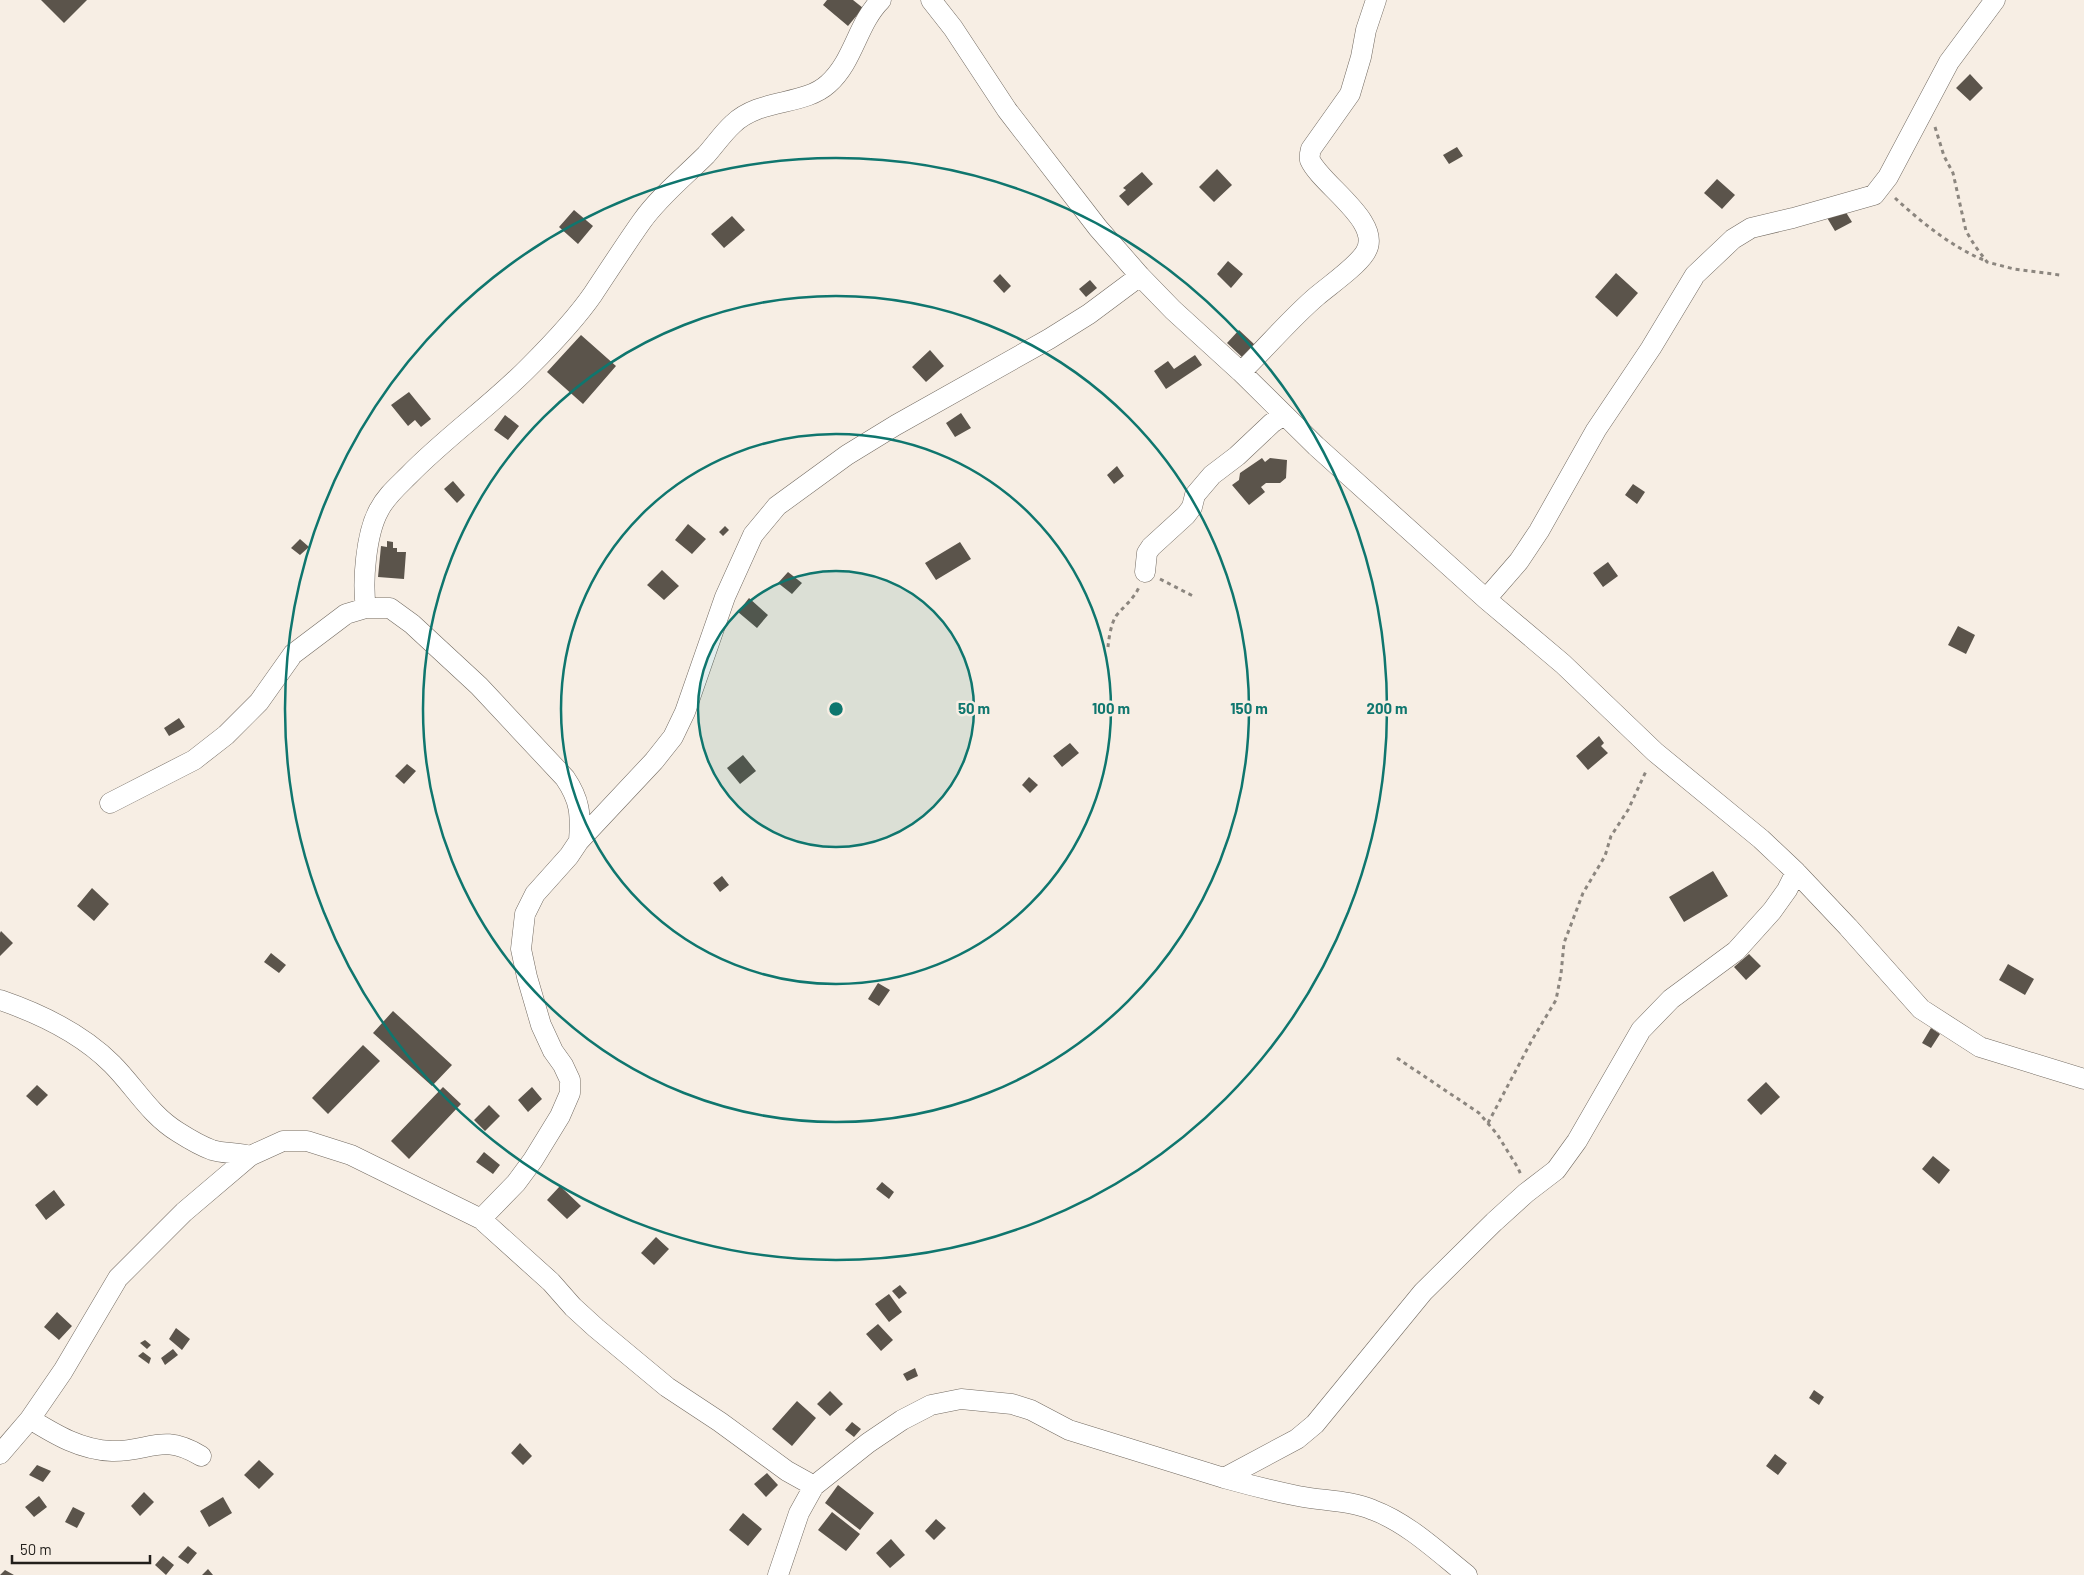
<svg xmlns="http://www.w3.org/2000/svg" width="2084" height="1575" font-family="Barlow,sans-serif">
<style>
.building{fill:#5b544b}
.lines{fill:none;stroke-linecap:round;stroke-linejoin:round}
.street-casing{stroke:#726a61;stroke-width:21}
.path{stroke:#8c867f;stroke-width:3;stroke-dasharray:4 4;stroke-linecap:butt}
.street{stroke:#fff;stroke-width:20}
.ring{fill:none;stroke:#0f766e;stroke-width:2.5}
.centre{fill:#0f766e;stroke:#f7eee4;stroke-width:2.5}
.ring-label{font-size:15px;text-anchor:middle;font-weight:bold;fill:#0f766e;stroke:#f7eee4;stroke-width:5;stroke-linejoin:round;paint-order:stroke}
</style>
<rect width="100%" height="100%" fill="#f7eee4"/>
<!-- building -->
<path class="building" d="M41 0H87L64 23Z
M827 0H853L863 8 848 26 823 5Z
M1970 74 1983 88 1970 101 1956 88Z
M1457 147 1463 156 1449 164 1443 155Z
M1217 169 1232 185 1214 202 1199 187Z
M1142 172 1153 184 1128 206 1119 196 1126 190 1123 188Z
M1717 179 1735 195 1722 209 1704 193Z
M1842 206 1852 222 1835 231 1826 216Z
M574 210 593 226 578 244 559 227Z
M732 216 745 230 724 248 711 234Z
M1228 261 1243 274 1231 288 1217 274Z
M1616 273 1638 293 1617 317 1595 297Z
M1000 274 1011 286 1004 293 993 281Z
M1090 280 1097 288 1086 297 1079 289Z
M1239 330 1255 345 1243 358 1227 343Z
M581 335 616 366 583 404 547 372Z
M930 350 944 366 926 382 912 367Z
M1195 355 1202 365 1166 389 1154 371 1168 361 1174 369Z
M409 392 431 419 421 427 415 420 408 426 391 405Z
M961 413 971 428 955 437 946 423Z
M505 415 519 426 508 440 494 430Z
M1262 458 1265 462 1270 458 1287 460 1286 478 1280 483H1266L1261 487 1265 492 1249 505 1232 485 1239 480 1240 473Z
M1117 466 1124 476 1114 484 1107 475Z
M453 481 465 495 457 503 444 489Z
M1633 484 1645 492 1637 504 1625 495Z
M688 524 706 539 692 554 675 540Z
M725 526 729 530 723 536 719 532Z
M300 539 309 547 300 555 291 548Z
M387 541 393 542V548H397V552H406L404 579 378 577 381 546 387 547Z
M960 542 971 559 936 580 925 563Z
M1608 562 1618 576 1603 587 1593 573Z
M662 570 679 586 664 600 647 585Z
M788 572 802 583 792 594 778 583Z
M749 598 768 615 757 628 738 612Z
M1958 626 1975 635 1966 654 1948 645Z
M179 718 185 727 169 736 164 728Z
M1599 736 1604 743 1601 746 1608 753 1588 770 1576 756Z
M1070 743 1079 753 1062 767 1053 756Z
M743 755 756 771 740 784 727 768Z
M407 764 416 771 404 784 395 776Z
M1029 777 1038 785 1030 793 1022 785Z
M1713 871 1728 896 1684 922 1669 897Z
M722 876 729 885 720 892 713 883Z
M92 888 109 904 94 921 77 906Z
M1 931 13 943 0 956V933Z
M271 953 286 965 279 973 264 962Z
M1749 954 1761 966 1746 980 1734 967Z
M2008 964 2034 979 2025 995 1999 980Z
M878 983 890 990 879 1006 868 999Z
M393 1011 452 1065 432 1086 373 1033Z
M1931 1028 1940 1034 1931 1048 1922 1043Z
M363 1045 380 1061 328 1114 312 1098Z
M1766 1082 1780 1097 1761 1115 1747 1100Z
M37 1085 48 1095 37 1106 26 1096Z
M443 1087 461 1104 409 1159 391 1141Z
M532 1087 542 1099 528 1112 518 1100Z
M489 1105 500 1116 485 1131 474 1120Z
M484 1152 500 1165 493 1174 476 1162Z
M1933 1156 1950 1170 1939 1184 1922 1169Z
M882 1182 894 1192 889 1199 876 1189Z
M560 1186 581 1206 567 1219 547 1200Z
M54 1190 65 1205 46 1220 35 1205Z
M656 1237 669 1249 654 1265 641 1253Z
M900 1285 907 1293 899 1299 892 1291Z
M889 1294 902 1312 889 1322 875 1304Z
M57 1312 72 1326 59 1340 44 1327Z
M878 1324 893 1340 881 1351 866 1334Z
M176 1328 190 1339 182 1350 169 1339Z
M145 1340 151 1345 147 1349 140 1343Z
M173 1349 178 1355 165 1365 161 1358Z
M143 1352 151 1358 149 1364 138 1356Z
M915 1368 918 1376 907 1381 903 1374Z
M1814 1390 1824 1397 1819 1405 1809 1398Z
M830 1391 843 1404 830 1416 817 1404Z
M797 1401 816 1418 792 1446 772 1429Z
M852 1422 861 1429 854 1437 845 1430Z
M520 1443 532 1456 523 1465 511 1453Z
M1775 1454 1787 1463 1778 1475 1766 1466Z
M259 1460 274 1474 259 1489 244 1475Z
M37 1465 51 1471 43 1482 29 1475Z
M767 1473 778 1485 766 1497 754 1484Z
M838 1485 874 1513 860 1530 825 1503Z
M144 1492 154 1502 140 1516 131 1506Z
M39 1496 47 1507 34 1517 25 1507Z
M223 1497 232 1513 209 1527 200 1511Z
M73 1507 85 1513 77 1528 65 1522Z
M832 1512 860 1534 846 1551 818 1530Z
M743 1513 762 1529 748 1546 729 1530Z
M936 1519 946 1528 934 1540 925 1531Z
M891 1539 905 1555 890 1568 876 1553Z
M188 1546 197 1553 188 1564 178 1557Z
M163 1556 174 1565 166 1575 155 1565Z
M208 1569 213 1575H202Z
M5 1570 14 1575H0Z"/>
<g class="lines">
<defs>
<path id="street" d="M931 0 953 28 1007 110 1098 228 1140 276 1173 310 1241 372 1316 446 1486 599 1563 664 1655 752 1761 839 1796 872 1848 927 1921 1009 1980 1047 2084 1079
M1241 372C1266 348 1291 318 1317 296 1330 285 1356 267 1365 253 1385 223 1321 185 1310 160 1309 156 1310 153 1311 149L1350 94 1361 57 1366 30 1376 0
M1145 572 1147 553 1151 547 1186 515 1192 507 1195 495 1212 475 1237 456 1272 423 1284 415
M1486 599 1519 561 1539 531 1596 430 1651 348 1695 275 1733 239 1751 228 1793 218 1874 195 1888 177 1949 62 1995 0
M366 608C362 582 366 533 379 510 386 496 398 486 409 475 447 436 492 405 530 366 552 344 575 320 593 294 609 270 625 245 642 221 660 196 684 177 706 155 715 145 723 133 733 124 760 98 804 106 828 84 854 61 857 24 881 0
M110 803 194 760 226 735 259 702 293 654 346 614 366 608H390L412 624 479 686 565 778C580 800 581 814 579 841
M0 1000C41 1014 81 1033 112 1064 135 1087 150 1115 178 1132 189 1139 201 1146 212 1150 224 1154 238 1152 250 1156
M481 1219 516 1183 533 1160 560 1116 570 1093V1080L563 1065 553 1051 541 1025 527 977 521 949 525 914 535 894 569 856 579 841 654 761 673 737 685 712 725 597 753 535 777 506 847 455 896 425 1049 339 1089 314 1140 276
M30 1419C56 1435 81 1450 112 1451 150 1452 161 1432 201 1456
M0 1454 30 1419 63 1371 118 1278 184 1212 250 1156 283 1141H307L351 1155 481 1219 551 1282 573 1307 596 1328 667 1387 720 1422 787 1471 814 1486 868 1443 902 1420 931 1405 961 1399 1012 1404 1031 1410 1069 1430 1224 1478 1297 1439 1315 1424 1423 1292 1494 1222 1526 1193 1556 1170 1577 1141 1641 1030 1671 999 1736 951 1772 911 1787 890 1796 872
M1224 1478C1249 1485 1273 1491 1298 1496 1323 1501 1349 1500 1373 1510 1408 1523 1438 1552 1467 1575
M778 1575 799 1513 814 1486"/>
</defs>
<!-- street casing -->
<use href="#street" class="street-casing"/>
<!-- path -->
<path class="path" d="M1935 127 1944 156 1953 173 1966 231 1975 246 1987 262 2014 269 2060 275
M1895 198C1921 222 1953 248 1986 261
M1160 579 1193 596
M1108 647C1109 637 1111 624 1116 616 1124 606 1134 599 1139 587
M1397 1058 1479 1113 1497 1134 1518 1168 1521 1175
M1488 1123 1532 1040 1556 1000 1561 974 1564 943 1583 893 1605 856 1611 836 1628 810 1647 769"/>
<!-- street -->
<use href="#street" class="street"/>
</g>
<!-- distance rings -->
<circle cx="836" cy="709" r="138" fill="#0f766e" fill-opacity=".12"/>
<g class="ring">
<circle cx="836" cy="709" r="138"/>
<circle cx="836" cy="709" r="275"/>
<circle cx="836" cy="709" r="413"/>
<circle cx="836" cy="709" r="551"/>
</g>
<circle cx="836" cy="709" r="8" class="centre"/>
<g class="ring-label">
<text x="974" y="714">50 m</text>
<text x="1111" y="714">100 m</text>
<text x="1249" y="714">150 m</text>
<text x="1387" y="714">200 m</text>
</g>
<!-- scale -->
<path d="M12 1555v8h138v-8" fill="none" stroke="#221f1b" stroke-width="2.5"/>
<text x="20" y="1555" font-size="15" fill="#221f1b" stroke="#f7eee4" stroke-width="4" paint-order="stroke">50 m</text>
</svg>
